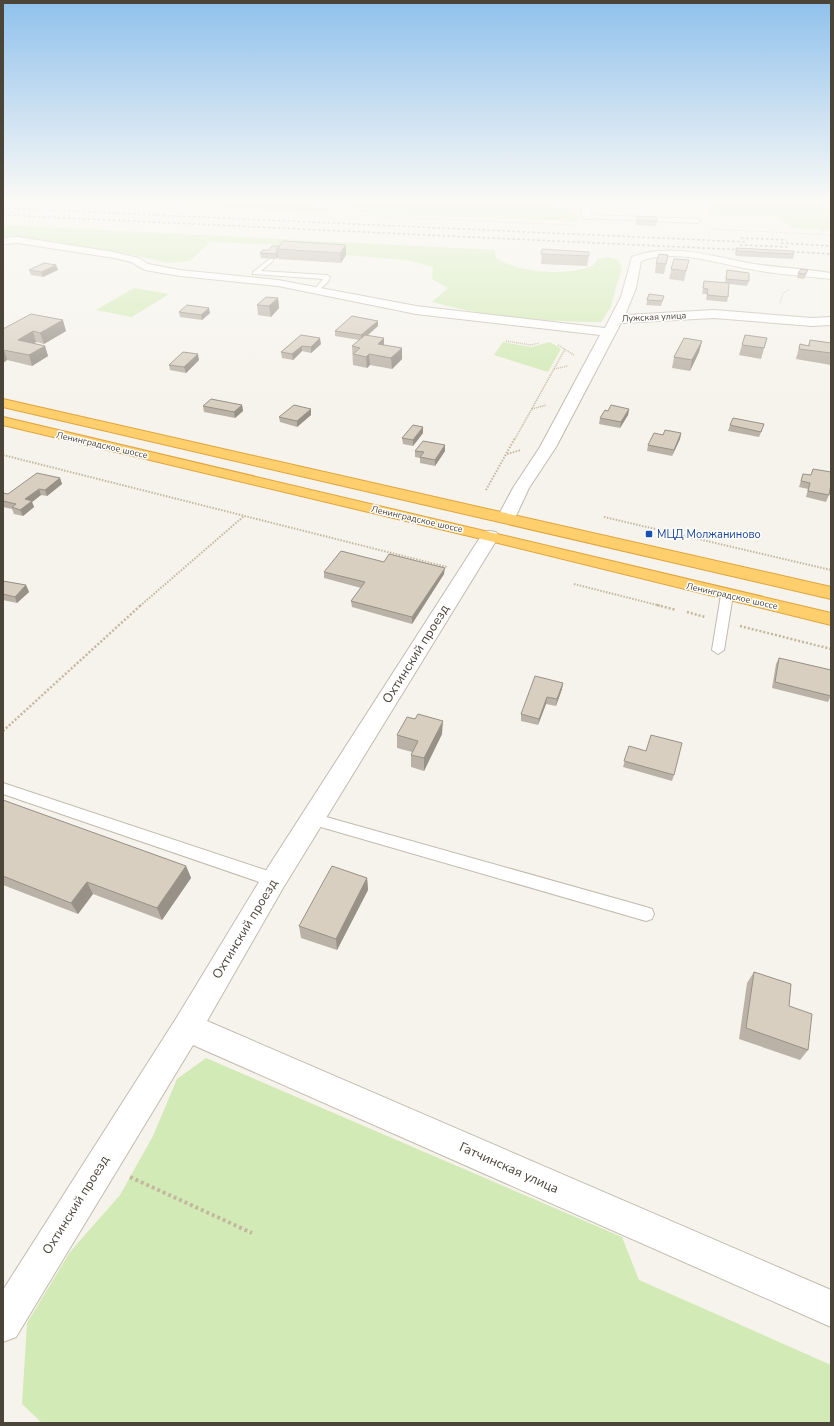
<svg xmlns="http://www.w3.org/2000/svg" width="834" height="1426" font-family="'Nunito Sans',sans-serif">
<style>
.green{fill:#d2eab5}
.lines{fill:none;stroke-linecap:round;stroke-linejoin:round}
.lane-casing{stroke:#c2bbae;stroke-width:2}
.street-casing{stroke:#c2bbae;stroke-width:2}
.highway-casing{stroke:#e0a43c;stroke-width:2}
.path-far4{stroke:#c4b79f;stroke-width:1;stroke-dasharray:1 1;stroke-linecap:butt}
.path-far3{stroke:#c4b79f;stroke-width:1.5;stroke-dasharray:1 1;stroke-linecap:butt}
.path-far2{stroke:#c4b79f;stroke-width:2;stroke-dasharray:1.5 1.5;stroke-linecap:butt}
.path-far1{stroke:#c4b79f;stroke-width:2.5;stroke-dasharray:2 2;stroke-linecap:butt}
.path{stroke:#c4b79f;stroke-width:4;stroke-dasharray:3 3;stroke-linecap:butt}
.lane{fill:#fff;fill-rule:evenodd}
.street{fill:#fff;fill-rule:evenodd}
.highway{fill:#ffcf6e;fill-rule:evenodd}
.rail{stroke:#9a9a9a;stroke-width:1.5;stroke-dasharray:2.5 2.5;stroke-linecap:butt}
.wall{fill:#bab2a6}
.shaded-wall{fill:#979187}
.building{fill:#d8cfc1;stroke:#979187}
.transit-dot{fill:#1a4fb4;stroke:#fff;stroke-width:1.5}
.labels{text-anchor:middle;dominant-baseline:central;stroke-width:3;stroke-linejoin:round;paint-order:stroke}
.far-street-label{font-size:9px;fill:#4b4439;stroke:#fff}
.transit-label{font-size:11px;fill:#164399;stroke:#fff;text-anchor:start}
.near-street-label{font-size:13px;fill:#4b4439;stroke:#fff}
</style>
<rect width="100%" height="100%" fill="#f6f3ec"/>
<!-- green -->
<path class="green" d="M142 202H286L337 210 319 212 265 210Z
M346 202H493L550 206 566 208 577 213 578 221 373 214 358 211Z
M722 202H831V231L794 228 776 217 715 215 707 210 712 205Z
M3 225 495 250 496 258C520 273 568 277 594 265L597 259 608 257 619 260 622 270 617 283 611 307 601 322C545 322 486 317 432 302L448 288 432 279 433 267 406 260 308 252 310 246 210 242 190 261 168 263 125 253 14 236 3 237Z
M134 288 169 294 132 317 96 310Z
M503 342 531 347 550 342 561 349 548 372 494 355Z
M206 1058 622 1237 639 1280 831 1365V1423H42L22 1404 27 1323 70 1252 120 1195 153 1136 177 1079Z"/>
<g class="lines">
<defs>
<path id="lane" d="M587 215 697 219 700 221 697 223 585 218V216Z
M271 258 273 259V261L261 271 327 275 330 277 328 282 318 291 315 289 323 279 253 274V272Z
M727 591 733 595 724 650 718 654 712 650 721 595Z
M3 783 274 873 279 875 282 880 279 885 274 887 3 794Z
M312 813 646 907 652 909 654 914 652 919 646 921 307 823 305 819 307 815Z"/>
<path id="street" d="M577 202H587L592 217 590 219H584Z
M18 237 114 252 139 258 148 264 180 270 278 280 416 306 605 328 621 297 632 257C674 241 719 259 761 265 784 268 808 269 831 273V279C808 276 784 275 761 271 725 266 676 247 641 261L636 288 625 315 714 310 812 318 831 317V325L812 326 714 318 621 323 556 447 529 488 515 518 512 522 506 523 500 522 497 518 513 488 540 447 600 335 416 314 278 286 180 276 145 270 131 262 114 258 18 243 3 244V238Z
M490 531 496 532 499 536 283 888 207 1021 831 1290V1327L193 1045 16 1337 3 1342V1290L177 1017 265 872 481 536 484 532Z"/>
<path id="highway" d="M3 399 831 587V599L3 407Z
M3 417 831 613V625L490 541 3 425Z"/>
</defs>
<!-- lane casing -->
<use href="#lane" class="lane-casing"/>
<!-- street casing -->
<use href="#street" class="street-casing"/>
<!-- highway casing -->
<use href="#highway" class="highway-casing"/>
<!-- path-far4 -->
<path class="path-far4" d="M319 202 339 206 352 214 368 216 573 225
M710 229 831 235
M819 238 817 234 831 226
M780 303 783 293 790 289"/>
<!-- path-far3 -->
<path class="path-far3" d="M506 341 531 345 539 343
M558 345 574 355
M554 369 568 366
M532 409 546 405
M515 439 565 349"/>
<!-- path-far2 -->
<path class="path-far2" d="M507 454 521 450
M3 455 447 567
M486 490 515 438
M604 517 831 570
M574 584 661 606
M140 606 244 516"/>
<!-- path-far1 -->
<path class="path-far1" d="M657 605 676 610
M687 612 705 617
M740 626 831 649
M3 731 141 605"/>
<!-- path -->
<path class="path" d="M130 1177 252 1233"/>
<!-- lane -->
<use href="#lane" class="lane"/>
<!-- street -->
<use href="#street" class="street"/>
<!-- highway -->
<use href="#highway" class="highway"/>
<!-- rail -->
<path class="rail" d="M3 208 747 242
M3 215 746 250
M741 238 787 240
M781 243 831 246
M740 245 788 247
M782 251 831 254"/>
</g>
<!-- wall -->
<path class="wall" d="M637 216 657 221 656 226 636 225V220Z
M346 245V255L341 263 278 259V257L276 259 261 258 260 253 279 246Z
M736 248 794 254 793 259 736 256 735 253Z
M542 249 589 256 587 266 541 264Z
M668 255 664 274 655 273 656 263Z
M674 259 689 260 684 281 669 279Z
M56 265 58 270 43 277 31 275 29 270Z
M727 270 749 281 747 286 729 284 728 297 727 302 706 300 707 294H702L704 281 725 283Z
M808 270 806 275 804 279 797 278 798 273Z
M649 294 664 296 661 306 646 305Z
M278 298 279 308 271 317 258 315 257 305Z
M179 312 210 313 202 320 180 317Z
M378 321V326L368 335 384 345 402 359 392 369 370 365 367 368 353 365 352 346 359 340 335 336V331Z
M3 329 66 331 44 344 36 342 35 343 45 346 48 356 32 366 7 360 3 363Z
M301 335 321 344 311 353 302 351 293 360 282 358 281 352Z
M767 338 761 359 739 355 742 345Z
M810 340 831 343V365L796 359 800 344 808 346Z
M702 341 699 352 690 371 672 368 674 357Z
M199 360 186 373 170 370 169 365Z
M242 405 243 411 235 418 204 412 203 406Z
M311 409V415L297 427 280 422 279 417Z
M629 409 628 415 620 428 599 424 600 418 608 411Z
M730 425 762 430 759 437 728 431Z
M423 433 413 446 403 444 402 438Z
M681 433 680 439 672 456 647 451 648 445Z
M445 445V451L435 466 420 463V458L415 457V451Z
M813 469 829 495 826 502 806 497 808 489 799 487 803 474 811 475Z
M60 478 62 484 47 496 41 495 32 502 34 507 23 516 14 514 12 509 3 507V493L8 494Z
M384 562 444 574 412 624 352 607 351 601 361 588 324 578V572Z
M3 581 26 585 29 592 17 603 3 600Z
M779 658 831 670V696L828 702 772 688 776 664Z
M563 683 562 689 556 706 546 704 538 725 521 721V714Z
M442 734 424 771 411 767V755L412 752 397 748V735Z
M629 746 674 775 672 781 623 767Z
M3 800 186 866 191 878 162 920 93 894 78 914 3 885Z
M367 878 368 890 337 950 301 938 299 926Z
M754 972 789 1006 808 1050 800 1060 739 1039 747 983Z"/>
<!-- shaded-wall -->
<path class="shaded-wall" d="M346 245V255L341 263 340 253Z
M277 252 278 257 276 259V254Z
M56 265 58 270 43 277 41 272Z
M278 298 279 308 271 317 269 306Z
M209 308 210 313 202 320 201 315Z
M63 320 66 331 44 344 40 333Z
M378 321V326L361 341V335Z
M33 331 36 342 22 350 18 340Z
M320 338 321 344 311 353V347Z
M384 338V349L378 344Z
M702 341 699 352 690 371 692 360Z
M45 346 48 356 32 366 29 355Z
M302 346V351L293 360 292 354Z
M402 348V359L392 369 391 358Z
M4 349 7 360 3 363V350Z
M198 354 199 360 186 373 184 367Z
M369 354 370 365 367 368 366 357Z
M242 405 243 411 235 418 234 412Z
M311 409V415L297 427V421Z
M629 409 628 415 620 428 621 422Z
M423 427V433L413 446V440Z
M681 433 680 439 672 456 674 450Z
M445 445V451L435 466V460Z
M60 478 62 484 47 496 45 490Z
M39 489 41 495 32 502 34 507 23 516 20 510 25 499Z
M445 568 444 574 412 624V617Z
M26 585 29 592 17 603 15 597Z
M563 683 562 689 556 706 557 699Z
M547 697 546 704 538 725 539 719Z
M443 721 442 734 424 771V758Z
M186 866 191 878 162 920 157 908Z
M367 878 368 890 337 950 336 939Z
M87 882 93 894 78 914 71 903Z"/>
<!-- building -->
<path class="building" d="M637 216 656 217 657 221 637 220Z
M283 241 346 245 340 253 277 249Z
M272 246H279L277 249V252L276 254 260 253 263 250H268Z
M736 248 793 251 794 254 737 251Z
M542 249 589 252V256L541 254Z
M659 254 668 255 666 264 656 263Z
M674 259 689 260 686 271 671 269Z
M44 263 56 265 41 272 29 270Z
M801 269 808 270 805 274 798 273Z
M727 270 749 273V281L726 279Z
M704 281 729 283 728 297 707 295 708 289 703 288Z
M649 294 664 296 662 301 647 300Z
M266 297 278 298 269 306 257 305Z
M187 305 209 308 201 315 179 312Z
M31 314 63 320 40 333 33 331 18 340 45 346 29 355 3 350V329Z
M352 316 378 321 361 335 335 331Z
M301 335 320 338 311 347 302 346 292 354 281 352Z
M365 335 384 338 378 344 402 348 391 358 369 354 366 357 353 354 360 348 352 346Z
M745 335 767 338 764 348 742 345Z
M684 338 702 341 692 360 674 357Z
M810 340 831 343V353L799 349 800 344 809 346Z
M183 352 198 354 184 367 169 365Z
M211 399 242 405 234 412 203 406Z
M294 405 311 409 297 421 279 417Z
M611 405 629 409 621 422 600 418 605 410 608 411Z
M733 418 764 424 761 432 730 425Z
M413 425 423 427 413 440 402 438Z
M665 430 681 433 674 450 648 445 654 433 663 435Z
M423 441 445 445 435 460 420 457 424 452 415 451Z
M813 469 831 472V484L829 495 808 491 810 483 801 481 803 474 811 475Z
M37 473 60 478 45 490 39 489 25 499 32 501 20 510 12 507 16 504 3 501V493L8 494Z
M341 551 384 562 389 554 445 568 412 617 351 601 365 582 324 572Z
M3 581 26 585 15 597 3 594Z
M779 658 831 670V696L775 682Z
M535 676 563 683 557 699 547 697 539 719 521 714Z
M418 714 443 721 424 758 411 755 418 741 397 735 407 717 415 719Z
M651 735 682 743 674 775 624 761 629 746 646 751Z
M3 800 186 866 157 908 87 882 71 903 3 876Z
M332 866 367 878 336 939 299 926Z
M754 972 791 984 789 1006 812 1014 808 1050 746 1028Z"/>
<!-- sky -->
<linearGradient id="sky" x2="0" y2="1"><stop stop-color="#8fc1ec"/><stop offset="0.5" stop-color="#fbfaf6"/><stop offset="1" stop-color="#fbfaf6" stop-opacity="0"/></linearGradient>
<rect width="834" height="402" fill="url(#sky)"/>
<!-- markers -->
<rect class="transit-dot" x="645" y="530" width="8" height="8" rx="2"/>
<g class="labels">
<!-- far-street labels -->
<g class="far-street-label">
<text transform="translate(654 317) rotate(-3)">Лужская улица</text>
<text transform="translate(102 445) rotate(13)">Ленинградское шоссе</text>
<text transform="translate(417 519) rotate(13)">Ленинградское шоссе</text>
<text transform="translate(732 596) rotate(13)">Ленинградское шоссе</text>
</g>
<!-- transit labels -->
<g class="transit-label">
<text x="657" y="534">МЦД Молжаниново</text>
</g>
<!-- near-street labels -->
<g class="near-street-label">
<text transform="translate(416 654) rotate(-58)">Охтинский проезд</text>
<text transform="translate(245 929) rotate(-59)">Охтинский проезд</text>
<text transform="translate(509 1168) rotate(24)">Гатчинская улица</text>
<text transform="translate(76 1205) rotate(-58)">Охтинский проезд</text>
</g>
</g>
<!-- border -->
<rect width="834" height="1426" fill="none" stroke="#4b4439" stroke-width="8"/>
</svg>
